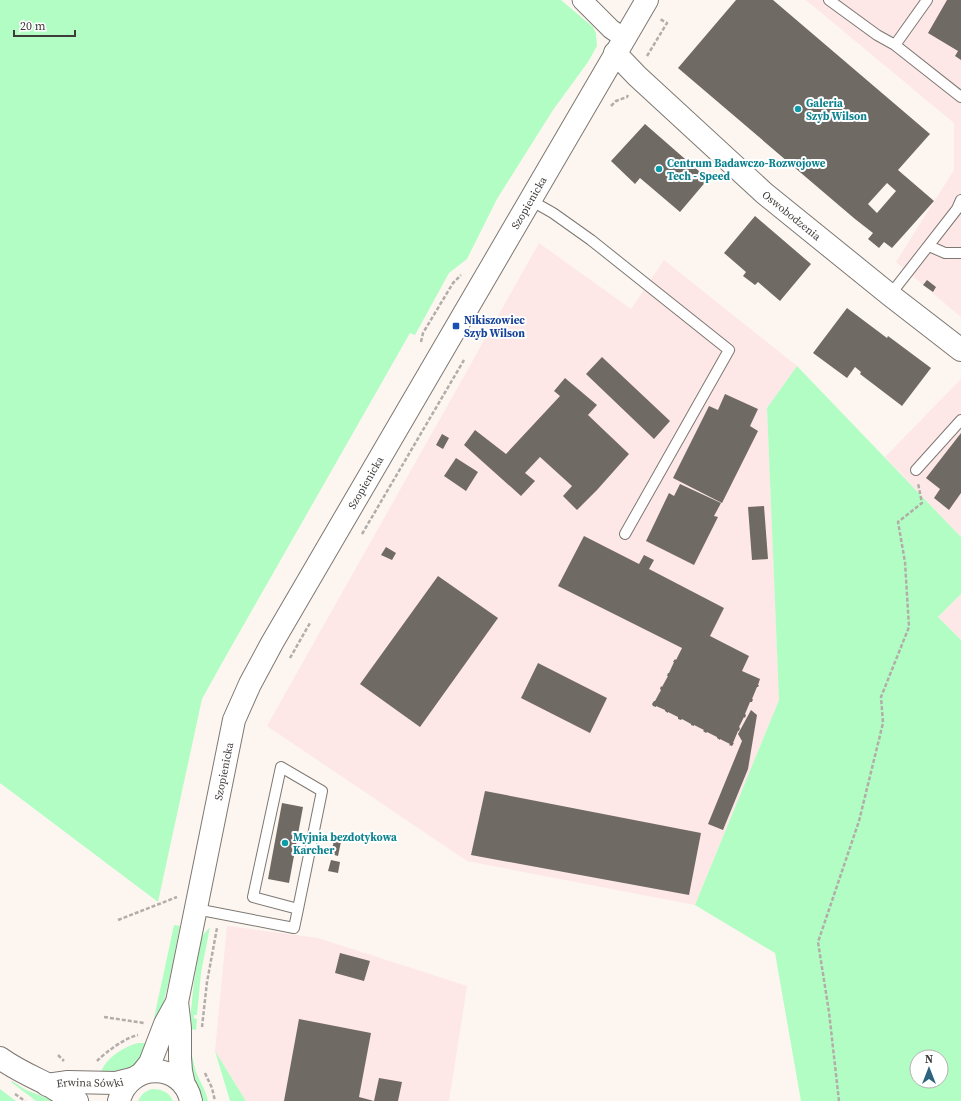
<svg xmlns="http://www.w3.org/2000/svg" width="961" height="1101" font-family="'Source Serif 4',serif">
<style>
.industrial{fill:#fde7e7}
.green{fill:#b2fdc4;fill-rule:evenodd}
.building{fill:#706a65;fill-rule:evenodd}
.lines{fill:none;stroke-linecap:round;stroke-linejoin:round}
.service-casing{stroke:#7e7873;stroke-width:12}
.minor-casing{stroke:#7e7873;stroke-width:21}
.tertiary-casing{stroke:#7e7873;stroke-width:24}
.path{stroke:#b2ada8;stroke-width:2.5;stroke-dasharray:4 2;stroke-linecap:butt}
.service{stroke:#fff;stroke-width:10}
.minor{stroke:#fff;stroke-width:19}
.tertiary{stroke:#fff;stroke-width:22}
.culture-dot{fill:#0f9aa8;stroke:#fff;stroke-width:1.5}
.transit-dot{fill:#1a4fb4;stroke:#fff;stroke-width:1.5}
.labels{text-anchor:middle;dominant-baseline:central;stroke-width:4;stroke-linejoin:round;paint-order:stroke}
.culture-label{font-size:11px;font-weight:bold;fill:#0d838f;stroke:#fff;text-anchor:start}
.street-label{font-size:11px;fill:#3e3b39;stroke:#fff}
.transit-label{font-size:11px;font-weight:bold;fill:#164399;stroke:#fff;text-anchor:start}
</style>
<rect width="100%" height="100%" fill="#fdf6f0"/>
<!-- industrial -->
<path class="industrial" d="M806 0H961V317L896 262 954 170V123Z
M539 243 631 309 664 260 797 366 767 408 779 700 695 905 467 861 267 726Z
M961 379V537L885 457Z
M961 594V640L938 617Z
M227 926 318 938 467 986 449 1101H246L215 1051Z"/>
<!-- green -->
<path class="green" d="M0 0H561L593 27 596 33 597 46 588 62 553 110 497 199 467 259 449 273 415 335 410 333 222 663 202 699 158 902 0 783Z
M797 366 961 537V594L938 617 961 640V1101H801L775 953 695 905 779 700 767 408ZM917 1057H941V1081H917Z
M174 925 180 926 169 981 161 1012 159 1011 158 1023 154 1018Z
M210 927 201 973 197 1015H194V1018L197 1019 196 1030 189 1029 194 981 200 944 203 935Z
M138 1043H143L150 1045 140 1062 124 1072H101C106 1058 123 1047 138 1043Z
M215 1051 246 1101H230Z
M190 1053C194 1058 193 1063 195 1068 198 1080 206 1089 208 1101H201L190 1075Z
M12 1081 26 1090 55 1101H36L11 1082Z
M0 1089 16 1101H0Z
M152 1089C162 1089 169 1092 173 1101H138C141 1095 145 1091 152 1089Z"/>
<!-- building -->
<path class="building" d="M736 0H773L930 134 898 170 934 201 892 248 884 242 879 248 868 239 873 233 855 219 678 68ZM887 183 896 191 877 213 868 204Z
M947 0H961V60L955 56 958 51 928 33Z
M645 124 708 179 680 212 640 178 635 184 611 161Z
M755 216 811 264 780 301 758 282 755 285 743 276 746 272 724 253Z
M927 280 936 287 933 292 923 285Z
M847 308 887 338 888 336 931 368 902 406 860 374 861 372 855 367 847 378 813 353Z
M602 357 670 421 654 439 586 374Z
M565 378 597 405 588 415 629 454 597 490 577 510 563 496 572 486 540 457 525 473 535 481 521 496 464 445 475 430 506 454 560 396 554 391Z
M725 394 758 409 750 426 758 431 722 503 673 478 709 406 718 410Z
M961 433V493L949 510 934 498 940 489 926 478Z
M442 434 449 438 443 449 436 445Z
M456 458 478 472 466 491 444 476Z
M680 484 721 503 714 516 718 517 694 565 646 541 669 493 674 496Z
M764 506 768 559 752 560 748 507Z
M584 536 639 564 644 555 654 560 649 569 724 608 710 636 749 656 742 671 760 679 758 685H759L758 687H757L752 699H753L752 702H750L745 714 746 715 745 718 744 717 739 727 740 728 739 731H738L733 743H734L732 746 729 745 730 744 720 739V740L717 738V737L707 732 706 733 703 731 704 730 694 725V726L691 725V724L682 719 681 720 678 719V717L668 712V713L665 711V710L656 706V707L653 706 652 704 654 701H655L661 690 660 689 661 686 662 687 668 676H667L668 673H669L674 662H673L675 659 676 660 682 648 558 586Z
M386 547 396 553 392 560 381 555Z
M438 576 498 618 420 727 360 684Z
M538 663 607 698 590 733 521 698Z
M751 710 757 715 748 769 723 830 708 824 742 741 738 734Z
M485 791 701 833 689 895 471 855Z
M282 803 303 807 289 883 268 879Z
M335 836 342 837 338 856 331 854Z
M331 860 340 862 338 873 328 871Z
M340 953 370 961 364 981 335 973Z
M299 1019 371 1033 359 1097 374 1101H284Z
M379 1078 402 1082 398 1101H374Z"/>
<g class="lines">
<defs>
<path id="service" d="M829 0 877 35 895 45 961 97
M895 45 927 0
M530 200 553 213 591 240 729 350 625 534
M929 246 945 253H961
M890 295 957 209 961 200
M916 470 961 420
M196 909 294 928 298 909 322 791 281 767 253 897 298 909"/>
<path id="minor" d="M582 0 611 29 624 38"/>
<g id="tertiary">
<path id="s1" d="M615 53 637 76 764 193 890 295 961 350"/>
<path d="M177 1002 180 1028V1058L181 1071 184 1085"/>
<path d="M0 1058C15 1069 31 1076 47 1084 57 1090 66 1097 77 1101"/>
<path id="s2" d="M142 1073 150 1063 165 1024 177 1002 234 720 250 684 272 643 647 0"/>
<path id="s3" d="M47 1085 68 1082 116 1083 132 1079"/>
<path d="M119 1101C128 1062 183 1061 191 1101"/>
</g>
</defs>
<!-- service casing -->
<use href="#service" class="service-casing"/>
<!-- minor casing -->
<use href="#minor" class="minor-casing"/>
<!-- tertiary casing -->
<use href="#tertiary" class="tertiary-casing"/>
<!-- path -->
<path class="path" d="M647 56 667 23 660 19
M611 106 616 101 627 97 628 95
M421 342 423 333 453 283 461 275
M362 534 464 360
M290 658 310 623
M118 920 177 897
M104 1017 144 1023
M202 1027 207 982 217 928
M58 1055 64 1061
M97 1061C107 1051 125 1038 138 1035
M205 1073 212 1088 215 1101
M15 1094 25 1101
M839 1101 829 1012 818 942 859 821 883 723 881 697 909 627 905 562 898 522 922 503 918 483"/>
<!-- service -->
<use href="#service" class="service"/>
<!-- minor -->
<use href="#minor" class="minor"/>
<!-- tertiary -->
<use href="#tertiary" class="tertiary"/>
</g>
<!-- markers -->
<g class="culture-dot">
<circle cx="798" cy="109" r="4"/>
<circle cx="659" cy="169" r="4"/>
<circle cx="285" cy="843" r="4"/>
</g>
<rect class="transit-dot" x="452" y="322" width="8" height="8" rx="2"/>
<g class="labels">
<!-- culture labels -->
<g class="culture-label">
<text x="806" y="103">Galeria<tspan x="806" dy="13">Szyb Wilson</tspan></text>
<text x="667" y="163">Centrum Badawczo-Rozwojowe<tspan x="667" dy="13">Tech - Speed</tspan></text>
<text x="293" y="837">Myjnia bezdotykowa<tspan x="293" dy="13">Karcher</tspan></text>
</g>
<!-- street labels -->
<g class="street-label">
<text stroke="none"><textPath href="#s2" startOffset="963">Szopienicka</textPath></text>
<text stroke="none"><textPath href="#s1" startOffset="240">Oswobodzenia</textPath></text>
<text stroke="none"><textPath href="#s2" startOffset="639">Szopienicka</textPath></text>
<text stroke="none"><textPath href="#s2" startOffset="315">Szopienicka</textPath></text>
<text stroke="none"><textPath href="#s3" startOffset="43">Erwina Sówki</textPath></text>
</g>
<!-- transit labels -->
<g class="transit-label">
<text x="464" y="320">Nikiszowiec<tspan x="464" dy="13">Szyb Wilson</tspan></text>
</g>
</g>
<!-- north arrow -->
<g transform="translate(929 1069)"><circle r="19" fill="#ffffff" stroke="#b2b1b0"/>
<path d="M0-3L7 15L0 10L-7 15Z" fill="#2c637e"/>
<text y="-6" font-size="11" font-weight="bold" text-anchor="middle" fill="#3e3b39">N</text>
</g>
<!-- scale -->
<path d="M14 30v6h61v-6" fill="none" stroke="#3e3b39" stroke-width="2"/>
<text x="20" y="30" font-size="12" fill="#3e3b39" stroke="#ffffff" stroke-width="3" paint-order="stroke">20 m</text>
</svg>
